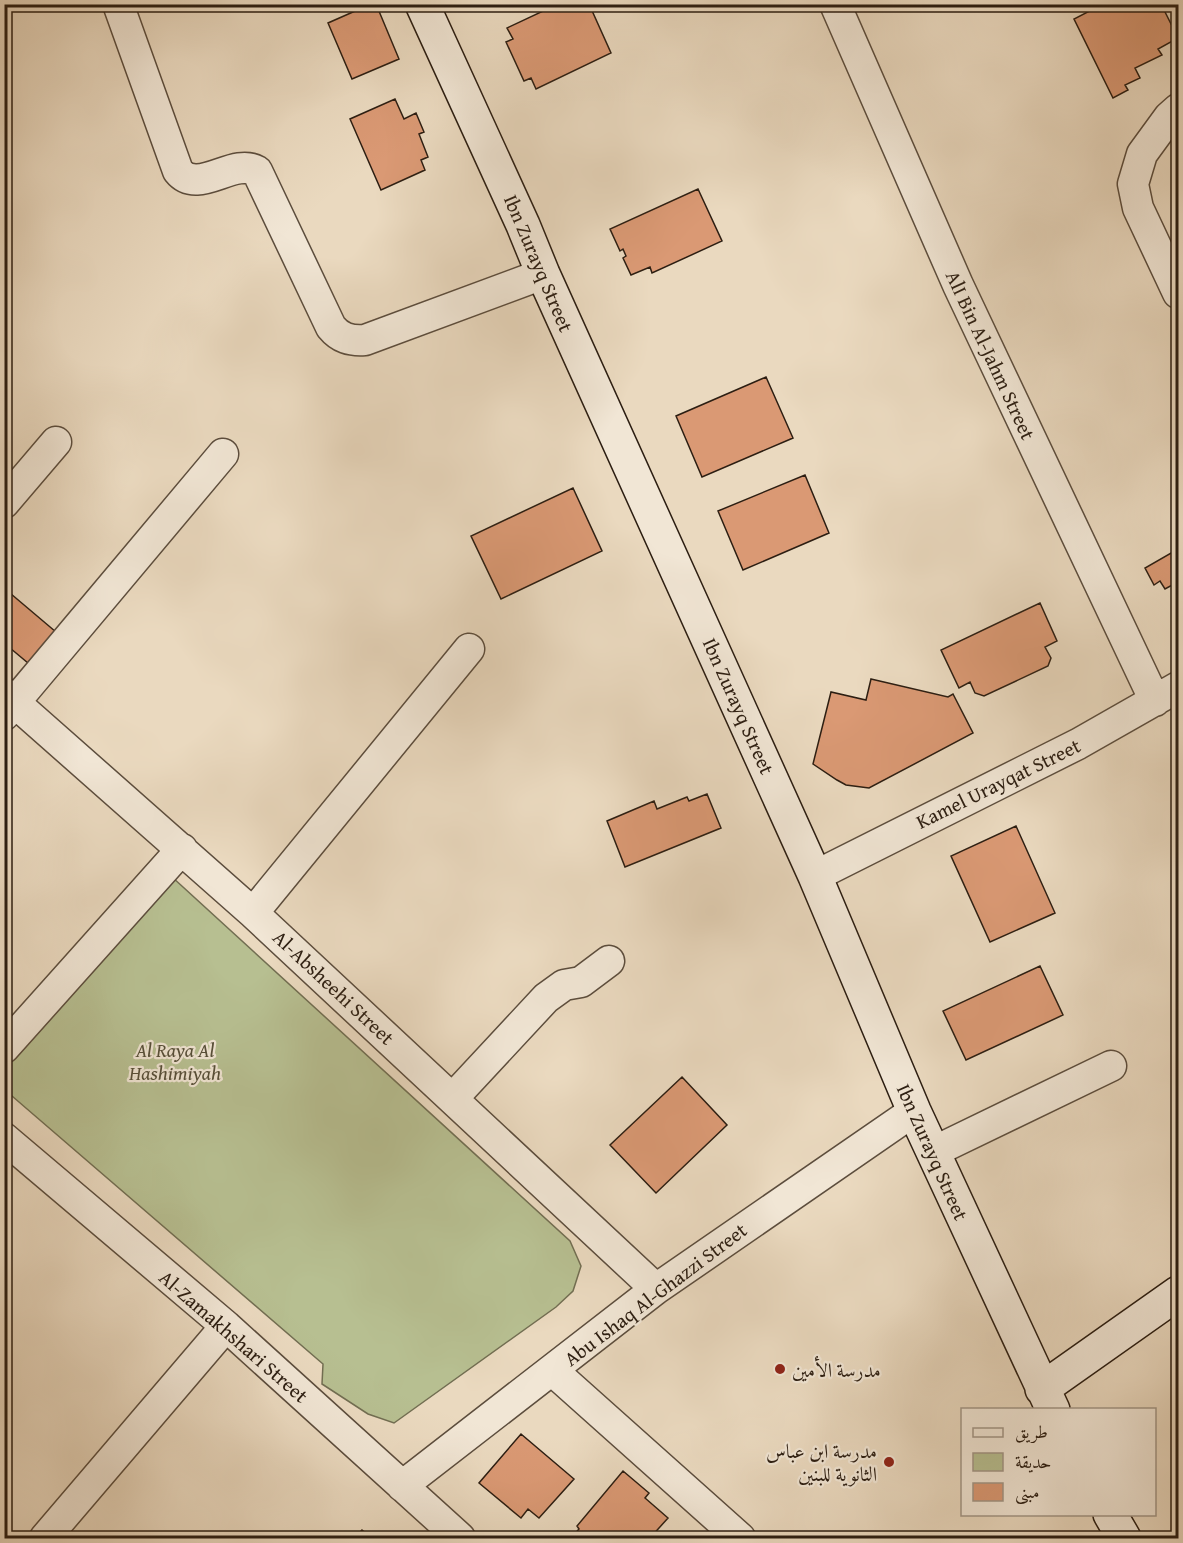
<svg xmlns="http://www.w3.org/2000/svg" width="1183" height="1543" font-family="'Gentium Book Plus',Amiri,serif">
<style>
.green{fill:#b7bf91;stroke:#726e52;stroke-width:1.5}
.building{fill:#da9974;stroke:#2c1e12;stroke-width:1.5}
.lines{fill:none;stroke-linecap:round;stroke-linejoin:round}
.street-casing{stroke:#5c4d3d;stroke-width:33}
.secondary-casing{stroke:#2c1e12;stroke-width:36}
.street{stroke:#f1e6d5;stroke-width:30}
.secondary{stroke:#f1e6d5;stroke-width:33}
.poi-dot{fill:#8f2418;stroke:#f1e6d5;stroke-width:2}
.labels{text-anchor:middle;dominant-baseline:central;stroke-width:4.5;stroke-linejoin:round;paint-order:stroke}
.street-label{font-size:20px;fill:#2c1e12;stroke:#f1e6d5}
.park-label{font-size:20px;font-style:italic;fill:#564e38;stroke:#f1e6d5}
.poi-label{font-size:20px;fill:#2c1e12;stroke:#f1e6d5;text-anchor:start}
</style>
<rect width="100%" height="100%" fill="#ead9bf"/>
<filter id="stains"><feTurbulence type="fractalNoise" baseFrequency=".00333" numOctaves="4"/><feColorMatrix values="0 0 0 0 .2 0 0 0 0 .09 0 0 0 0 .02 0 0 0 .5 -.17"/></filter>
<radialGradient id="worn" r=".72"><stop offset=".6" stop-color="#630" stop-opacity="0"/><stop offset="1" stop-color="#630" stop-opacity=".3"/></radialGradient>
<!-- green -->
<path class="green" d="M160 866 570 1241 581 1266 573 1291 556 1307 394 1423 368 1414 322 1384 323 1364 5 1090V1043Z"/>
<!-- building -->
<path class="building" d="M371 4H376L399 59 352 79 328 23Z
M558 4H589L611 53 536 89 531 78 524 81 506 42 513 39 507 28Z
M1103 4H1161L1178 38 1158 49 1162 55 1135 68 1140 78 1125 85 1128 90 1113 98 1074 19Z
M395 99 404 119 416 113 424 132 419 134 428 157 421 160 425 170 381 190 350 119Z
M698 189 722 241 652 273 650 267 631 275 623 258 626 256 623 249 620 251 610 229Z
M766 377 793 438 702 477 676 416Z
M805 475 829 533 743 570 718 511Z
M573 488 602 551 501 599 471 536Z
M1178 549V586L1176 588 1174 584 1165 589 1160 581 1154 585 1145 568Z
M4 588 56 632 28 663 4 643Z
M1040 603 1057 641 1045 647 1051 658 1048 666 984 696 975 693 970 682 959 688 941 650Z
M871 679 948 697 953 694 973 733 869 788 846 785 837 780 813 764 831 692 866 700Z
M707 794 721 828 625 867 607 821 654 801 657 809 687 797 689 801Z
M1016 826 1055 913 990 942 951 856Z
M1040 966 1063 1015 966 1060 943 1011Z
M682 1077 727 1125 656 1193 610 1145Z
M521 1434 574 1479 539 1518 528 1509 521 1518 479 1483Z
M623 1471 649 1493 645 1498 668 1518 650 1538H571L579 1529 577 1526Z
M362 1530 372 1538H354Z"/>
<g class="lines">
<defs>
<path id="street" d="M118 4 178 171C198 196 233 157 257 171L331 327C340 338 350 341 365 340L543 274
M835 4 958 285 1155 701
M1178 109 1169 117 1142 154 1133 184 1138 208 1178 293
M4 503 56 442
M4 693 253 913 656 1289
M4 715 223 454
M815 876 1078 744 1178 687
M253 913 469 649
M4 1048 182 849
M453 1098 546 998 564 985 581 982 609 961
M4 1138 226 1326 460 1538
M933 1152 1111 1066
M553 1371 740 1538
M402 1486 656 1289 914 1111
M45 1538 226 1326"/>
<path id="secondary" d="M422 4 523 225 543 274 815 876 914 1111 1053 1410
M1042 1389 1178 1293
M1110 1514 1124 1538"/>
</defs>
<!-- street casing -->
<use href="#street" class="street-casing"/>
<!-- secondary casing -->
<use href="#secondary" class="secondary-casing"/>
<!-- street -->
<use href="#street" class="street"/>
<!-- secondary -->
<use href="#secondary" class="secondary"/>
</g>
<!-- markers -->
<g class="poi-dot">
<circle cx="780" cy="1369" r="6"/>
<circle cx="889" cy="1462" r="6"/>
</g>
<g class="labels">
<!-- street labels -->
<g class="street-label">
<text transform="translate(539 263) rotate(67)">Ibn Zurayq Street</text>
<text transform="translate(991 355) rotate(65)">AlI Bin Al-Jahm Street</text>
<text transform="translate(739 706) rotate(66)">Ibn Zurayq Street</text>
<text transform="translate(998 783) rotate(-26)">Kamel Urayqat Street</text>
<text transform="translate(334 987) rotate(43)">Al-Absheehi Street</text>
<text transform="translate(933 1152) rotate(66)">Ibn Zurayq Street</text>
<text transform="translate(655 1294) rotate(-37)">Abu Ishaq Al-Ghazzi Street</text>
<text transform="translate(234 1336) rotate(41)">Al-Zamakhshari Street</text>
</g>
<!-- park labels -->
<g class="park-label">
<text x="175" y="1049">Al Raya Al<tspan x="175" dy="23">Hashimiyah</tspan></text>
</g>
<!-- poi labels -->
<g class="poi-label">
<text x="792" y="1369">مدرسة الأمين</text>
<text x="877" y="1450" text-anchor="end">مدرسة ابن عباس<tspan x="877" dy="23">الثانوية للبنين</tspan></text>
</g>
</g>
<!-- margin -->
<rect width="1183" height="1543" fill="none" stroke="#ead9bf" stroke-width="24"/>
<rect x="6" y="6" width="1171" height="1531" fill="none" stroke="#2c1e12" stroke-width="3"/>
<rect x="12" y="12" width="1159" height="1519" fill="none" stroke="#2c1e12" stroke-width="1.5"/>
<!-- legend -->
<rect x="961" y="1408" width="195" height="108" fill="#f1e6d5" stroke="#a29687" stroke-width="1.5"/>
<rect x="973" y="1428" width="30" height="9" fill="#f1e6d5" stroke="#a29687" stroke-width="1.5"/>
<text x="1015" y="1438" font-size="18" fill="#2c1e12">طريق</text>
<rect x="973" y="1453" width="30" height="18" fill="#b7bf91" stroke="#a29687" stroke-width="1.5"/>
<text x="1015" y="1468" font-size="18" fill="#2c1e12">حديقة</text>
<rect x="973" y="1483" width="30" height="18" fill="#da9974" stroke="#a29687" stroke-width="1.5"/>
<text x="1015" y="1498" font-size="18" fill="#2c1e12">مبنى</text>
<rect width="100%" height="100%" filter="url(#stains)"/>
<rect width="100%" height="100%" fill="url(#worn)"/>
</svg>
